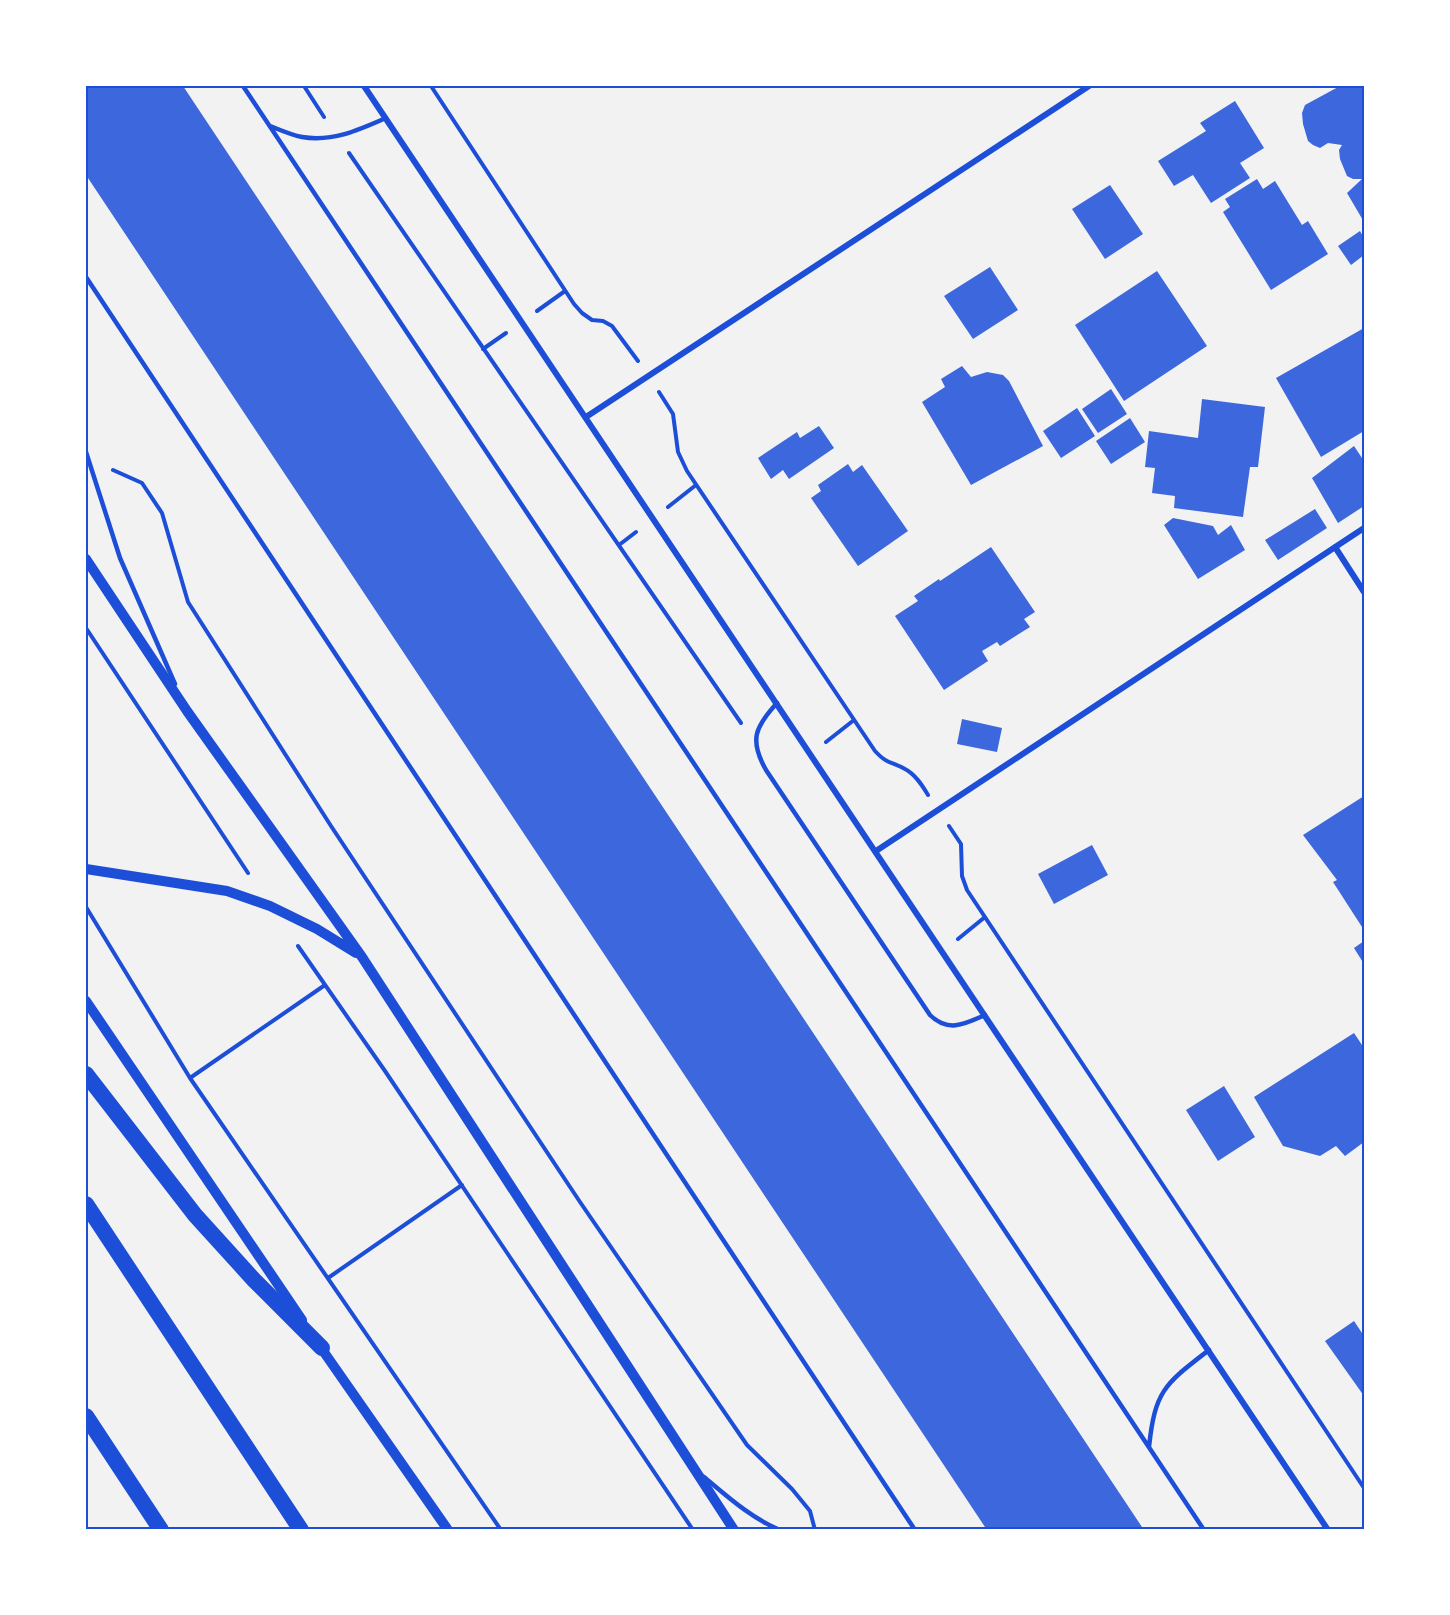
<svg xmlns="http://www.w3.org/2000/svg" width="1450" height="1615" font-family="'Golos Text',sans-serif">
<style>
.building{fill:#3d67dc}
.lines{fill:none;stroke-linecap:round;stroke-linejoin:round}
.path{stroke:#1d4ed8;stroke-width:4}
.service{stroke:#1d4ed8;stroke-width:4.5}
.minor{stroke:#1d4ed8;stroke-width:6}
.tertiary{stroke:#1d4ed8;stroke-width:10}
.trunk{stroke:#1d4ed8;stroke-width:16}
.neatline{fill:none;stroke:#1d4ed8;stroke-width:2}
</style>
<rect width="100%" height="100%" fill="#f2f2f2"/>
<!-- building -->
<path class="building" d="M86 86H183L1144 1530H987L86 175Z
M1340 86H1364V222L1347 193 1362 179H1353L1347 176 1340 159 1339 150 1342 145 1328 143 1320 148 1313 145 1308 141 1303 124 1302 113 1305 105Z
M1235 101 1264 148 1240 163 1250 178 1211 203 1193 175 1174 186 1158 161 1206 131 1200 123Z
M1257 179 1263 189 1275 181 1302 225 1308 221 1328 254 1271 290 1223 212 1230 207 1225 199Z
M1110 185 1143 234 1105 259 1072 209Z
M1360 231 1364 238V255L1351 265 1338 246Z
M990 267 1018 310 973 339 944 296Z
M1157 271 1207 346 1124 401 1075 325Z
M1364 328V431L1321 457 1276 378Z
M962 366 971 377 987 372 1003 375 1009 381 1043 446 971 485 922 402 945 387 941 379Z
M1111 389 1127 414 1098 433 1082 409Z
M1202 399 1265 407 1258 467H1250L1243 517 1174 508 1175 496 1152 493 1155 468 1145 467 1149 431 1198 438Z
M1077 408 1095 436 1061 458 1043 431Z
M1130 418 1145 442 1111 464 1096 441Z
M819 426 834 448 789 479 783 470 771 479 758 458 797 432 800 438Z
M1354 446 1364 461V506L1338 523 1312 478Z
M848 464 853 472 862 465 908 531 858 566 811 498 821 491 818 485Z
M1315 509 1327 528 1278 560 1265 540Z
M1173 518 1213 526 1218 535 1231 525 1245 550 1198 579 1164 525Z
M991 547 1035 612 1024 619 1030 627 1000 646 997 642 982 651 988 661 944 690 895 616 918 601 914 596 939 579 940 581Z
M962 719 1002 728 997 752 957 744Z
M1364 796V926L1362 927 1333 882 1337 880 1303 835Z
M1092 845 1108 875 1054 904 1038 874Z
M1364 941V964L1354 948Z
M1354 1033 1364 1048V1142L1345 1156 1336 1146 1320 1156 1283 1146 1254 1097Z
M1224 1086 1255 1137 1218 1161 1186 1110Z
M1354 1321 1364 1336V1396L1325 1341Z"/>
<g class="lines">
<!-- path -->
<path class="path" d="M304 86 324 117
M431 86 574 304 582 313 592 320 603 321 612 326 638 361
M349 153 741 723
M537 311 565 291
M483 349 506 333
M659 392 673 414 678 452 687 471 875 751C888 765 891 761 905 769 915 774 922 785 928 795
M113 470 142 483 162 513 188 602 331 826 580 1202 747 1445 792 1489 810 1511 815 1530
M668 507 696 485
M619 545 636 532
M86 628 248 873
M826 742 854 720
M949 826 961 844 962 876 967 890 1364 1488
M86 907 190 1078 501 1530
M958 939 985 917
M298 946 385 1071 693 1530
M190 1078 325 985
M328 1278 462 1185"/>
<!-- service -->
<path class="service" d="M243 86 1204 1530
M270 126C280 130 291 135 302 137 333 142 359 130 386 118
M86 277 915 1530
M86 452 120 558 175 684
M777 703C755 727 749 740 766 770L930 1015C948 1033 965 1024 985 1015
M1149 1447C1155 1390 1165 1384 1209 1350
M704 1477C728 1497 751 1518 780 1530"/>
<!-- minor -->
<path class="minor" d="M364 86 1328 1530
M586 417 1089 86
M1335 547 1364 592
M876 851 1364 528"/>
<!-- tertiary -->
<path class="tertiary" d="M86 559 187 711 362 957 734 1530
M86 869 227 891 270 906 317 929 356 953
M86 1001 302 1320
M319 1345 448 1530"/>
<!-- trunk -->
<path class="trunk" d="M86 1074 195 1215 254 1280 322 1348
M86 1204 301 1530
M86 1416 161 1530"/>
</g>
<!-- border -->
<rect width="1450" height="1615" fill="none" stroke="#ffffff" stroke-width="174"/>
<rect x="87" y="87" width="1276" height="1441" class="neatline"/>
</svg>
